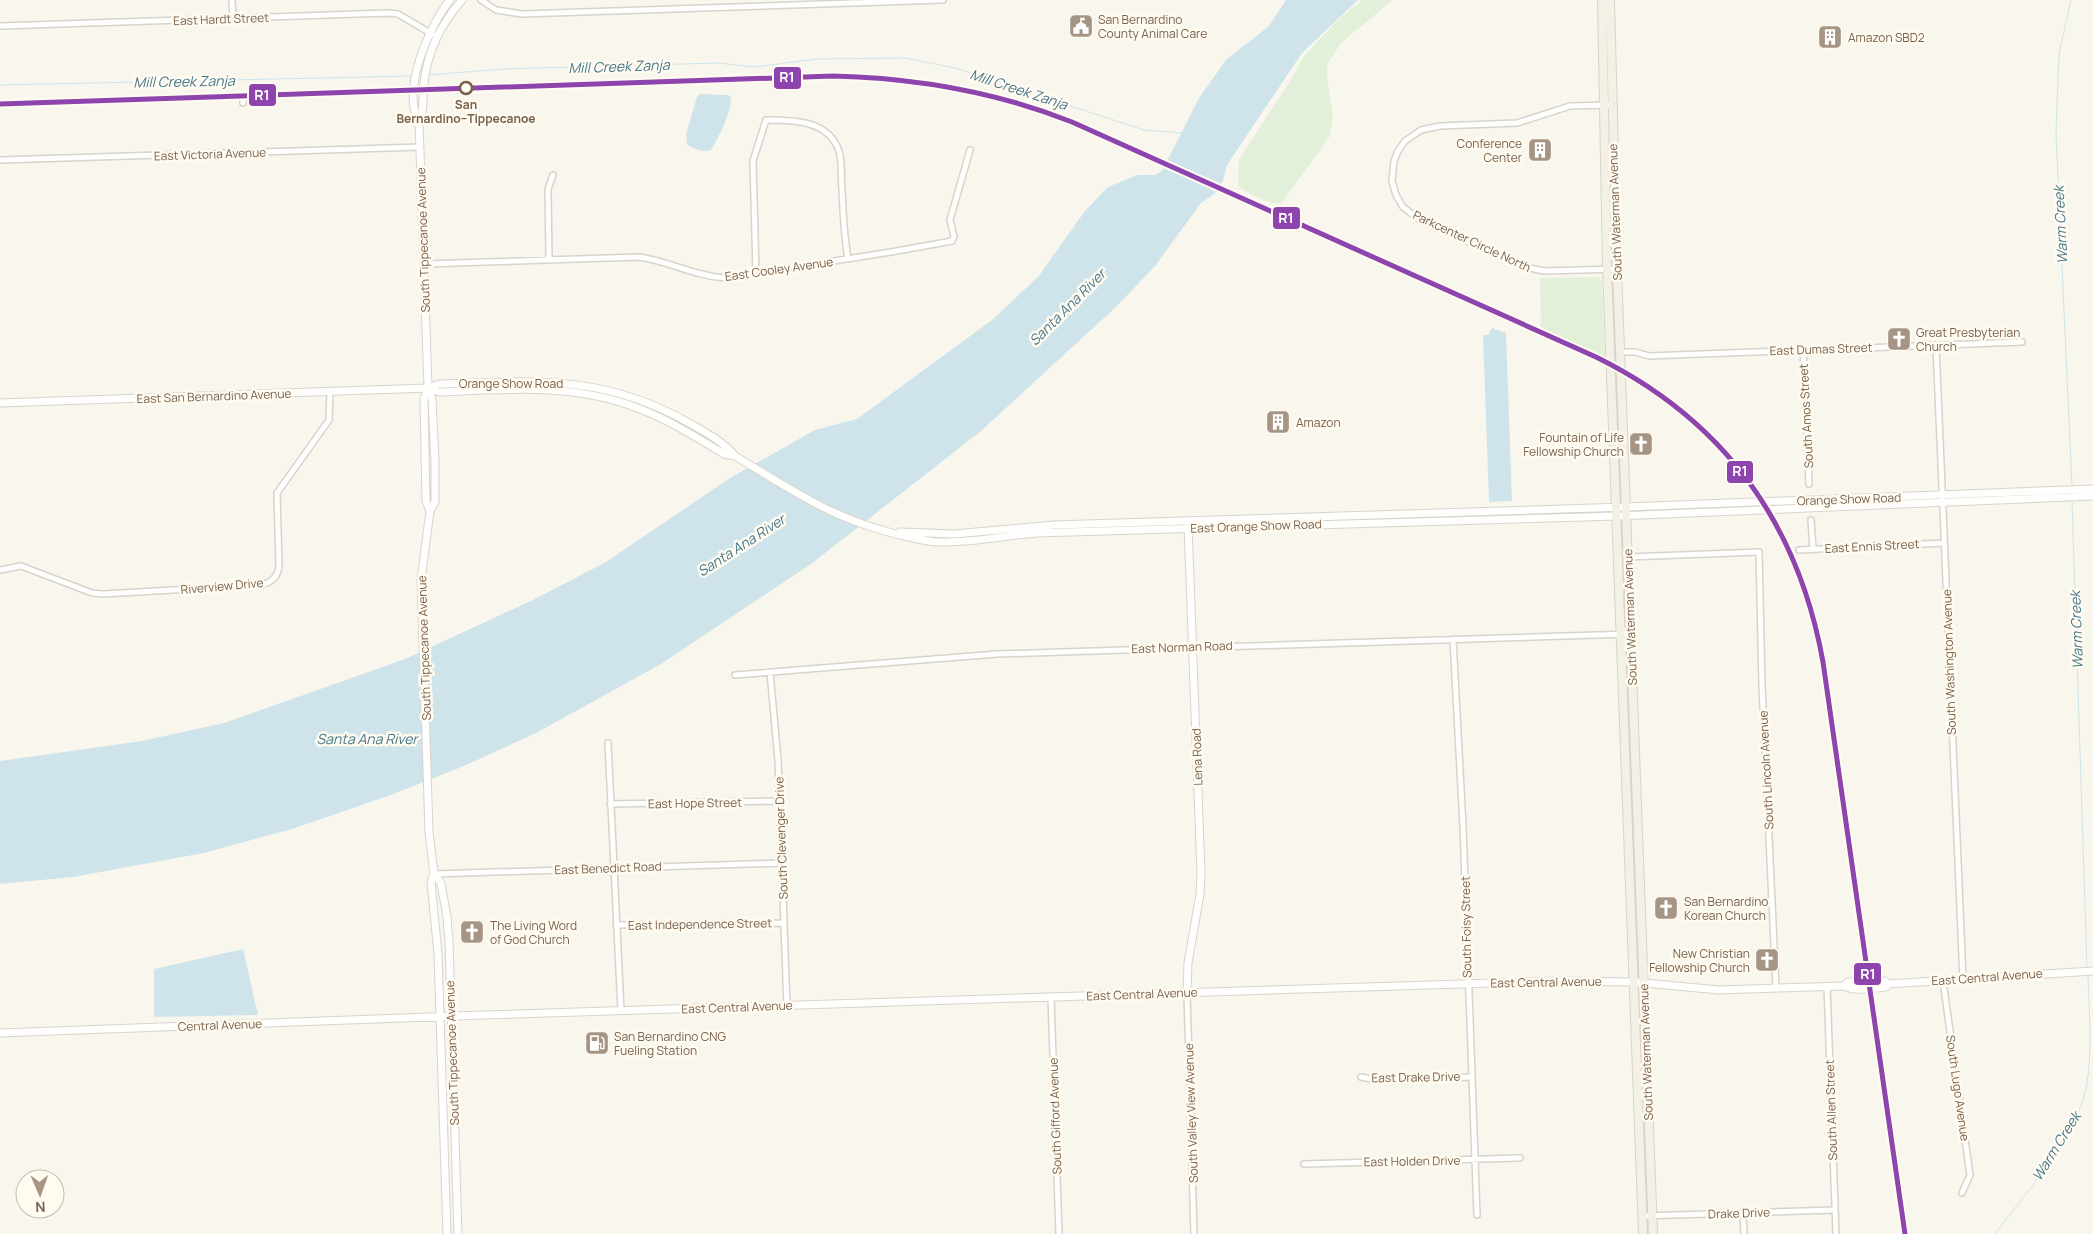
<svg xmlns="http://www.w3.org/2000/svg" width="2093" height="1234" font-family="Manrope,sans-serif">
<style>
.green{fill:#e3f0d9}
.water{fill:#cfe4ea}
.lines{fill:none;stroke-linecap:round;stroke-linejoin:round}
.stream{stroke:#cfe4ea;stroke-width:1}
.street-casing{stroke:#d8d3cc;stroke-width:8}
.secondary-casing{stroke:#d9d3cc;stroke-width:9}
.primary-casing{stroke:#dad3cb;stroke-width:10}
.street{stroke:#fefefc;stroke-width:5}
.secondary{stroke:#fefefc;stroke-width:7}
.primary{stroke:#f3f0e6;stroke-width:8}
.rail-1-casing{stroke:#fffbf1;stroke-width:9}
.rail-1{stroke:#8e44ad;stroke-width:5}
.stop-dot{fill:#fffbf1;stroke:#79614c;stroke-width:2.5}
.labels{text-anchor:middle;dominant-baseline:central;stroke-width:5;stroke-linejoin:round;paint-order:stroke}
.street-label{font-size:12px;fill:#79614c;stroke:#fffbf1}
.poi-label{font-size:12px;fill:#79614c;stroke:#fffbf1;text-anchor:start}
.stop-label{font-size:12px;font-weight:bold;fill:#79614c;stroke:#fffbf1}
.water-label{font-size:14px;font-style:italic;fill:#45788c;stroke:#fffbf1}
.line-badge{stroke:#fffbf1;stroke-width:2}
.badge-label{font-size:14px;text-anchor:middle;font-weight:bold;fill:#fff}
</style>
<rect width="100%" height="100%" fill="#f9f6ee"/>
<!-- green -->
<path class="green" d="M1362 0H1393L1341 43 1327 65V78L1333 115 1330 136 1281 204C1264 203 1252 195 1238 186L1239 159 1292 78 1304 56 1338 20Z
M1598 277 1602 281 1605 357 1541 328 1540 278Z"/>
<!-- water -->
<path class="water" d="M1286 0H1358L1302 53 1227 165 1223 181 1214 194 1201 203 1155 266 1117 306 981 431 811 564 661 664 536 733 464 766 388 796 292 829 204 853 73 877 0 884V761L142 741 224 723 405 659 533 600 606 562 730 478 815 430 857 419 992 320 1038 277 1085 211 1108 187 1137 175H1155L1162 171 1199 98 1226 60 1269 26Z
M700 94 728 95 731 98C730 117 720 134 711 150 704 153 693 149 687 144L686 134 697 97Z
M1492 328 1506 333 1512 501 1489 502 1483 335H1488Z
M243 949 258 1015 154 1017V969Z"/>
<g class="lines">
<!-- stream -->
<path class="stream" d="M2071 0 2059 54 2056 133 2072 486
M428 75 503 69 718 63 754 67 818 59 905 58 955 68 1144 130 1182 133
M0 85 412 76
M2072 500 2087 968
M1995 1234C2024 1195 2076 1136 2086 1089 2093 1052 2089 1012 2088 975"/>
<defs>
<path id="street" d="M232 0 233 18
M481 0 496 10 522 14 943 0
M0 26 388 13 398 14 437 37
M243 103V98
M1612 105 1570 106 1517 123 1440 126 1421 130 1405 141 1398 151 1394 161 1392 181 1396 195 1403 207 1420 220 1525 267 1544 271 1617 269
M0 160 420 147
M549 259 548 189 553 175
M424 264 639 257C669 261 694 276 725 278L891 252 952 241 954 237 950 220 970 150
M756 274 753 161 766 120C794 120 832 120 840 155 842 166 841 178 842 190 843 213 844 236 848 259
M1936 346 1963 979
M1803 349 1809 484
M1620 352H1635L1649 356 2022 342
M1811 520 1813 549
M1799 550 1944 543
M1628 557 1759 552 1762 686 1776 988
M0 570 21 566 92 593 103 594 260 585C271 583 278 577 279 566L277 493 329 420 330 392
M1453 639 1463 826 1477 1215
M770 672 778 760 787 1006
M735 675 997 654 1630 634
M608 743 621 1011
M610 804 780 801
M434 874 783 863
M616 925 784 923
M1943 981 1970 1175 1962 1193
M1827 986 1836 1234
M1187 993 1194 1234
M1051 997 1059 1234
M1361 1077 1371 1079 1472 1077
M1304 1164 1520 1158
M1743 1213 1744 1234
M1642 1216 1835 1210"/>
<path id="secondary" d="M419 122C401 90 429 26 450 0
M428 388 424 399 426 501 430 511
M429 388 439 384C534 381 603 374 689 423 705 432 724 442 735 456
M0 403 428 388 439 392C507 389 575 383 640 409 669 420 696 437 724 454L735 456C790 489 830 517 892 533 908 537 922 541 937 542 971 543 1003 536 1036 533L1617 516 2093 496
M900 532 954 534 1054 525 1626 507 2093 489
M434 874 431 882 438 954 447 1234
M1844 986 1848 982 1885 981 1888 984 2093 971
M1187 993 1188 963 1200 894 1201 872 1188 526
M0 1033 483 1015 1557 981 1634 982 1719 990 1844 986C1855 992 1873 988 1886 987L1888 984
M458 1234 449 942 447 917 441 883 434 874 429 832 421 580 430 511 435 502V463L432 399 428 388 419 122C425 110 422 97 424 84 427 52 441 24 462 0"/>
<path id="primary" d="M1602 0 1607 268 1643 1234
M1610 0 1617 269 1653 1234"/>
</defs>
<!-- street casing -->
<use href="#street" class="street-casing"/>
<!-- secondary casing -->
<use href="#secondary" class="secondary-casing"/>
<!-- primary casing -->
<use href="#primary" class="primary-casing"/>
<!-- street -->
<use href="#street" class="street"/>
<!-- secondary -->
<use href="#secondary" class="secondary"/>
<!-- primary -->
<use href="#primary" class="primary"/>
<defs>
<path id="rail-1" d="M0 104 833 76C916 78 994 91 1072 122L1596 357C1724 420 1798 523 1823 662L1905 1234"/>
</defs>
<!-- rail-1 casing -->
<use href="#rail-1" class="rail-1-casing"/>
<!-- rail-1 -->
<use href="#rail-1" class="rail-1"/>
</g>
<!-- icons -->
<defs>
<symbol id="civic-square" viewBox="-11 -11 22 22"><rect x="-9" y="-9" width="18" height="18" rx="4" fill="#a69585" stroke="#fffbf1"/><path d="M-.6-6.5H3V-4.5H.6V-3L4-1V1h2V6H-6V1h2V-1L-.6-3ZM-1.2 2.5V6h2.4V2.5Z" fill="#fff"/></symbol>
<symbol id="building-square" viewBox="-11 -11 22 22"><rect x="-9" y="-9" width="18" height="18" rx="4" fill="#a69585" stroke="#fffbf1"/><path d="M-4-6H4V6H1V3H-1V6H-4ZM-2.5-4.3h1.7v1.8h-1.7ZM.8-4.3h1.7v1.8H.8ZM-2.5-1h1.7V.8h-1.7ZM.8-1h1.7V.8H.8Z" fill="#fff"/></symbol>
<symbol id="church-square" viewBox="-11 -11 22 22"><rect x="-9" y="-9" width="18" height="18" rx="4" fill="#a69585" stroke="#fffbf1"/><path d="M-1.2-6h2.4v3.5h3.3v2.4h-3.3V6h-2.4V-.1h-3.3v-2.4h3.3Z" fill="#fff"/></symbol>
<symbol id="fuel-square" viewBox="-11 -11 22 22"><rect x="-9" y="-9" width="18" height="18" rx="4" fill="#a69585" stroke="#fffbf1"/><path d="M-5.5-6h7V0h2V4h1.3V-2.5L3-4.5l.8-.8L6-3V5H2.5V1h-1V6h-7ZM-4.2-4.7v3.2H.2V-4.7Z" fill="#fff"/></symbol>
</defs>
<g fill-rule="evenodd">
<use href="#civic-square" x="1067" y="12" width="28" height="28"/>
<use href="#building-square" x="1816" y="23" width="28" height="28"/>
<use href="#building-square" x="1526" y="136" width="28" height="28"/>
<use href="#church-square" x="1885" y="325" width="28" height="28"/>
<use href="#building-square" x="1264" y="408" width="28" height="28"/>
<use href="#church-square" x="1627" y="430" width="28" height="28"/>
<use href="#church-square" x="1652" y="894" width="28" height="28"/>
<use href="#church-square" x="458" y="918" width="28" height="28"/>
<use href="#church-square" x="1753" y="946" width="28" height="28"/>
<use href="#fuel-square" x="583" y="1029" width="28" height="28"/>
</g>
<!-- markers -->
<circle class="stop-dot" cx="466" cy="88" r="6"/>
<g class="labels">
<!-- street labels -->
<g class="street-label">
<text transform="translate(221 19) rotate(-2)">East Hardt Street</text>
<text transform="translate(210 154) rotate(-2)">East Victoria Avenue</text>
<text transform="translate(1615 212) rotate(-92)">South Waterman Avenue</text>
<text transform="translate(423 240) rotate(-92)">South Tippecanoe Avenue</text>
<text transform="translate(1472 241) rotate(25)">Parkcenter Circle North</text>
<text transform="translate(779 269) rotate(-8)">East Cooley Avenue</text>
<text transform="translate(1821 349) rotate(-2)">East Dumas Street</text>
<text x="511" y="383">Orange Show Road</text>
<text transform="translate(214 396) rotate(-2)">East San Bernardino Avenue</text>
<text transform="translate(1806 416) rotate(-93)">South Amos Street</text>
<text transform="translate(1849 499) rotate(-2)">Orange Show Road</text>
<text transform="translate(1256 526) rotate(-2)">East Orange Show Road</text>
<text transform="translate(1872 546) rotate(-3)">East Ennis Street</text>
<text transform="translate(222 586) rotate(-5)">Riverview Drive</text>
<text transform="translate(1630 617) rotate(-92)">South Waterman Avenue</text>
<text transform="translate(1182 647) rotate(-2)">East Norman Road</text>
<text transform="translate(424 648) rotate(-92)">South Tippecanoe Avenue</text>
<text transform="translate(1949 662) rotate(-92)">South Washington Avenue</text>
<text transform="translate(1197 757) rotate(-92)">Lena Road</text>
<text transform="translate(1766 770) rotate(-93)">South Lincoln Avenue</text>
<text transform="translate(695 803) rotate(-1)">East Hope Street</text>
<text transform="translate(781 838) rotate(-92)">South Clevenger Drive</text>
<text transform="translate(608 868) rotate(-2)">East Benedict Road</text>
<text transform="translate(700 924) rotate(-1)">East Independence Street</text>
<text transform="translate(1466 927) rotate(-91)">South Foisy Street</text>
<text transform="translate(1987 977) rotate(-4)">East Central Avenue</text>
<text transform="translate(1546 982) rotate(-1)">East Central Avenue</text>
<text transform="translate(1142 994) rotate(-2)">East Central Avenue</text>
<text transform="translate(737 1007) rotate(-2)">East Central Avenue</text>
<text transform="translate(220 1025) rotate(-2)">Central Avenue</text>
<text transform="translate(1646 1052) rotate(-92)">South Waterman Avenue</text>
<text transform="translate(452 1053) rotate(-92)">South Tippecanoe Avenue</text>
<text transform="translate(1416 1077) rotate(-1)">East Drake Drive</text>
<text transform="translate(1958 1088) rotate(82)">South Lugo Avenue</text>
<text transform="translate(1831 1110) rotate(-92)">South Allen Street</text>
<text transform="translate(1191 1113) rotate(-92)">South Valley View Avenue</text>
<text transform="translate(1055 1116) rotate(-92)">South Gifford Avenue</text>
<text transform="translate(1412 1161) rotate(-1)">East Holden Drive</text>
<text transform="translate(1739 1213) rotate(-2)">Drake Drive</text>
</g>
<!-- poi labels -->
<g class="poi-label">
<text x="1098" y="19">San Bernardino<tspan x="1098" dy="14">County Animal Care</tspan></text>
<text x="1848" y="37">Amazon SBD2</text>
<text x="1522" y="143" text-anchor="end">Conference<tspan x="1522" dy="14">Center</tspan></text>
<text x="1916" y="332">Great Presbyterian<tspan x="1916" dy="14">Church</tspan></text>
<text x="1296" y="422">Amazon</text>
<text x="1624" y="437" text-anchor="end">Fountain of Life<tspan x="1624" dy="14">Fellowship Church</tspan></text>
<text x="1684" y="901">San Bernardino<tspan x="1684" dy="14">Korean Church</tspan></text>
<text x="490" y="925">The Living Word<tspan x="490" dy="14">of God Church</tspan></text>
<text x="1750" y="953" text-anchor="end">New Christian<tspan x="1750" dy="14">Fellowship Church</tspan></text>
<text x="614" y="1036">San Bernardino CNG<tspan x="614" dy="14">Fueling Station</tspan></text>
</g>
<!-- stop labels -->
<g class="stop-label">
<text x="466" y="104">San<tspan x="466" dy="14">Bernardino–Tippecanoe</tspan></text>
</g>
<!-- water labels -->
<g class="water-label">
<text transform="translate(619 66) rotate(-2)">Mill Creek Zanja</text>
<text transform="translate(184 81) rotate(-1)">Mill Creek Zanja</text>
<text transform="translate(1019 89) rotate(18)">Mill Creek Zanja</text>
<text transform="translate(2060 225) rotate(-93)">Warm Creek</text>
<text transform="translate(1067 307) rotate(-45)">Santa Ana River</text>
<text transform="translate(741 545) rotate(-33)">Santa Ana River</text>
<text transform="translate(2076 630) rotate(-92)">Warm Creek</text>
<text x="367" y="738">Santa Ana River</text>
<text transform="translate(2056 1146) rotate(-58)">Warm Creek</text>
</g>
</g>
<g class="line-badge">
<rect x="773" y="66" width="29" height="24" rx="5" fill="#8e44ad"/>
<rect x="248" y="83" width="29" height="24" rx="5" fill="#8e44ad"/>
<rect x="1272" y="206" width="29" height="24" rx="5" fill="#8e44ad"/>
<rect x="1726" y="460" width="28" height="24" rx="5" fill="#8e44ad"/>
<rect x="1853" y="962" width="29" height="24" rx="5" fill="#8e44ad"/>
</g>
<g class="badge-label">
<text x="787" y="82">R1</text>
<text x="262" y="100">R1</text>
<text x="1286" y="223">R1</text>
<text x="1740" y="476">R1</text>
<text x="1868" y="979">R1</text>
</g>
<!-- north arrow -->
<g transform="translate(40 1194) rotate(178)"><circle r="24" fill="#fffbf1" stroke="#c9bdaf"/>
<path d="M0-4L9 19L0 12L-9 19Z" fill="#a69585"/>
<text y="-8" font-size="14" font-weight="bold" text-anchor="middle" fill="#79614c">N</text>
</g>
</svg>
